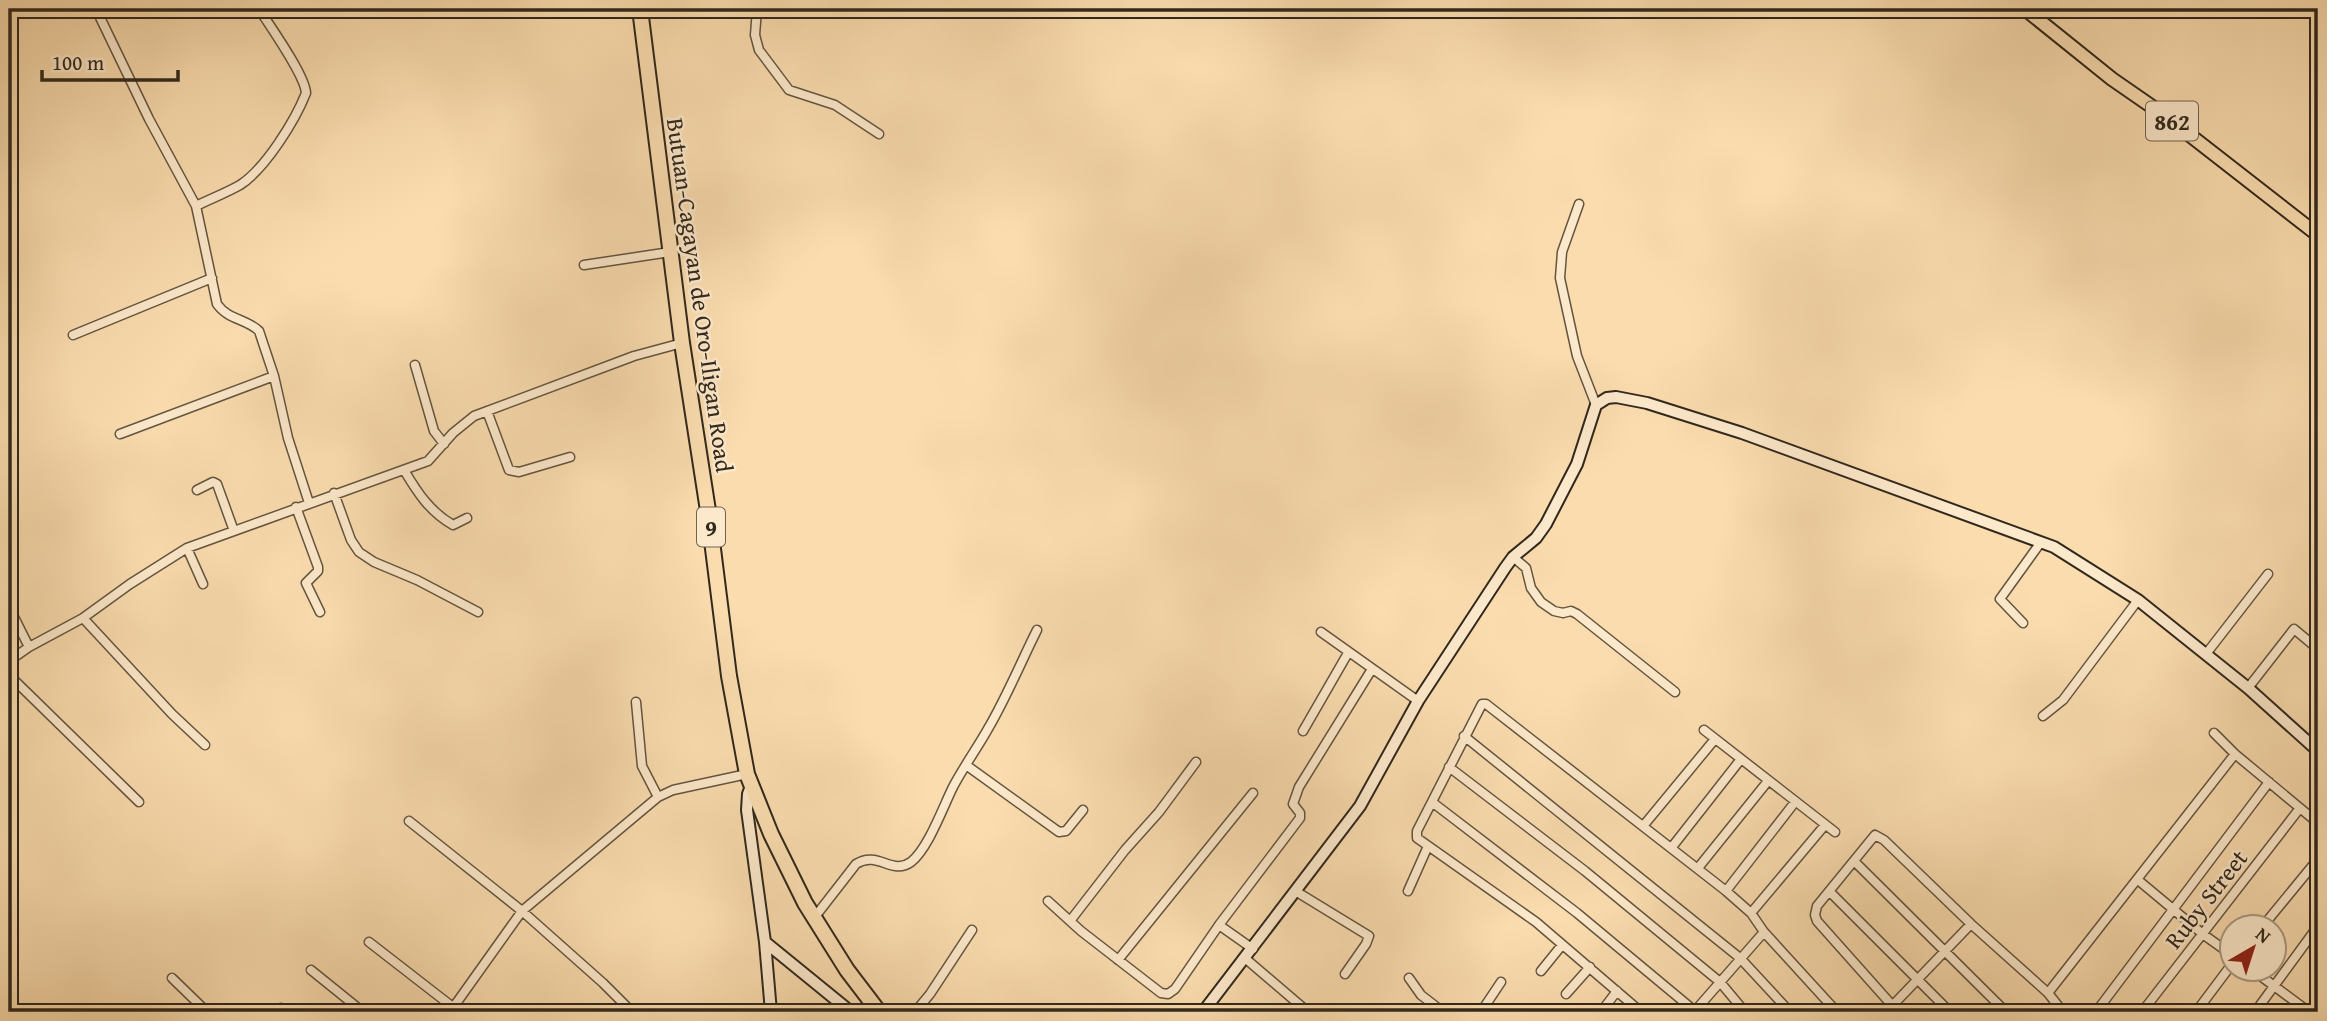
<svg xmlns="http://www.w3.org/2000/svg" width="2327" height="1021" font-family="'Gentium Book Plus',serif">
<style>
.lines{fill:none;stroke-linecap:round;stroke-linejoin:round}
.street-casing{stroke:#635540;stroke-width:11}
.secondary-casing{stroke:#31281c;stroke-width:14}
.primary-casing{stroke:#31281c;stroke-width:16}
.highway-casing{stroke:#31281c;stroke-width:18}
.street{stroke:#fce8ca;stroke-width:8}
.secondary{stroke:#fce8ca;stroke-width:10}
.primary{stroke:#fadcae;stroke-width:12}
.highway{stroke:#fadcae;stroke-width:14}
.labels{text-anchor:middle;dominant-baseline:central;stroke-width:5;stroke-linejoin:round;paint-order:stroke}
.shield{fill:#fce8ca;stroke:#6e6250;stroke-width:2}
.shield-label{font-size:23px;font-weight:bold;fill:#31281c}
.street-label{font-size:24px;fill:#31281c;stroke:#fce8ca}
</style>
<rect width="100%" height="100%" fill="#fadcae"/>
<filter id="stains"><feTurbulence type="fractalNoise" baseFrequency=".00286" numOctaves="4"/><feColorMatrix values="0 0 0 0 .2 0 0 0 0 .09 0 0 0 0 .02 0 0 0 .5 -.17"/></filter>
<radialGradient id="worn" r=".72"><stop offset=".6" stop-color="#630" stop-opacity="0"/><stop offset="1" stop-color="#630" stop-opacity=".3"/></radialGradient>
<g class="lines">
<defs>
<path id="street" d="M96 9 149 119 196 206 217 304C228 320 247 319 259 331L274 376 288 438 309 503
M757 9 755 35 759 50 789 90 835 105 879 134
M9 17 14 9
M1579 204 1562 252 1560 278 1577 356 1596 405
M196 206C210 199 226 193 240 185 265 169 295 121 306 93 305 75 270 26 259 9
M584 265 670 252
M73 335 212 278
M415 365 434 431 444 444
M487 411 509 470 519 472 570 457
M120 434 274 376
M404 470C417 492 430 512 453 525L467 518
M197 490 213 482 217 484 234 531
M334 493 351 540 359 552 374 562 417 580 478 612
M296 507 318 567V571L306 583 320 612
M187 548 203 584
M1513 557 1526 568 1531 588 1541 602 1554 611 1563 613 1571 611 1577 614 1675 692
M9 607 29 647
M83 618 172 714 205 745
M2023 623 2000 599 2041 542
M1321 632 1418 701
M2206 654 2268 574
M9 661 29 647 83 618 130 584 187 548 428 461 453 433 474 416 634 356 682 343
M9 675 139 802
M2248 688 2294 629 2318 649
M636 702 642 766 658 797
M2043 716 2063 700 2138 600
M1704 730 1835 832
M1303 731 1348 653
M2214 733 2235 754 2318 823
M1464 736 1740 958 1790 1012
M966 765 1059 832 1066 831 1083 810
M1449 767 1585 871 1720 982 1745 1012
M1432 802 1577 913 1696 1012
M409 821 522 911 603 983 632 1012
M1644 825 1715 739
M1672 847 1741 759
M1855 862 2006 1012
M1698 868 1768 781
M2138 880 2204 935 2232 955
M1408 891 1428 846
M1726 891 1795 802
M1297 892 1369 936 1366 944 1345 974
M1830 892 1950 1012
M1048 901 1081 931 1161 993 1168 994 1175 989 1219 925 1300 818V813L1293 804 1299 787 1372 669
M1751 913 1825 825
M814 918 856 864C878 850 892 876 911 862 928 849 943 807 953 787 964 766 978 747 989 727 1007 696 1021 662 1037 630
M1070 921 1125 850 1159 812 1196 762
M1219 925 1253 949
M2263 926 2318 859
M369 942 454 1008
M1246 959 1308 1012
M1118 960 1253 793
M2250 968 2309 1012
M311 970 363 1012
M1541 971 1562 945
M172 978 207 1012
M1409 978 1421 995 1443 1012
M2048 993 2235 754
M1566 994 1590 967
M1892 1006 1971 924
M273 1012 281 1008 290 1012
M450 1012 522 911 658 797 673 790 747 774
M915 1012 930 994 972 930
M1481 1012 1501 982
M1601 1012 1617 991
M1641 1012 1536 922 1417 838V831L1482 704H1486L1726 891 1751 913 1764 932 1837 1012
M1694 1012 1764 932
M1898 1012 1817 921 1815 915 1817 906 1875 835 1884 840 1971 924 2048 993 2063 1012
M2048 1012 2055 1004
M2096 1012 2269 782
M2142 1012 2300 808
M2196 1012 2232 964
M2255 1012 2318 926
M2315 1012 2318 1008"/>
<path id="secondary" d="M751 786 748 794 747 810 765 942 771 1012
M765 942 851 1012
M1203 1012 1360 806 1418 701 1505 568 1513 557 1536 538 1546 524 1577 464 1596 405 1607 398 1616 397 1647 403 1742 433 2054 547 2138 600 2248 688 2318 751"/>
<path id="primary" d="M2025 9 2112 79 2164 115 2318 235"/>
<path id="highway" d="M640 9 682 343 709 517 729 676 747 774 771 834 805 903 847 970 879 1012"/>
</defs>
<!-- street casing -->
<use href="#street" class="street-casing"/>
<!-- secondary casing -->
<use href="#secondary" class="secondary-casing"/>
<!-- primary casing -->
<use href="#primary" class="primary-casing"/>
<!-- highway casing -->
<use href="#highway" class="highway-casing"/>
<!-- street -->
<use href="#street" class="street"/>
<!-- secondary -->
<use href="#secondary" class="secondary"/>
<!-- primary -->
<use href="#primary" class="primary"/>
<!-- highway -->
<use href="#highway" class="highway"/>
</g>
<g class="labels">
<!-- shield labels -->
<g class="shield">
<rect x="2146" y="101.5" width="52" height="39" rx="5"/>
<rect x="697" y="507.5" width="28" height="39" rx="5"/>
</g>
<g class="shield-label">
<text x="2172" y="121">862</text>
<text x="711" y="527">9</text>
</g>
<!-- street labels -->
<g class="street-label">
<text transform="translate(700 295) rotate(82)">Butuan-Cagayan de Oro-Iligan Road</text>
<text transform="translate(2206 899) rotate(-52)">Ruby Street</text>
</g>
</g>
<!-- margin -->
<rect width="2327" height="1021" fill="none" stroke="#fadcae" stroke-width="35"/>
<rect x="10" y="10" width="2306" height="1000" fill="none" stroke="#31281c" stroke-width="3.5"/>
<rect x="18" y="18" width="2292" height="986" fill="none" stroke="#31281c" stroke-width="2"/>
<!-- north arrow -->
<g transform="translate(2253 948) rotate(39)"><circle r="33" fill="#fce8ca" stroke="#ab9b84" stroke-width="2"/>
<path d="M0-5L12 26L0 18L-12 26Z" fill="#8f2418"/>
<text y="-10" font-size="19" font-weight="bold" text-anchor="middle" fill="#31281c">N</text>
</g>
<!-- scale -->
<path d="M42 70v10h136v-10" fill="none" stroke="#31281c" stroke-width="3.5"/>
<text x="52" y="70" font-size="21" fill="#31281c" stroke="#fce8ca" stroke-width="5" paint-order="stroke">100 m</text>
<rect width="100%" height="100%" filter="url(#stains)"/>
<rect width="100%" height="100%" fill="url(#worn)"/>
</svg>
